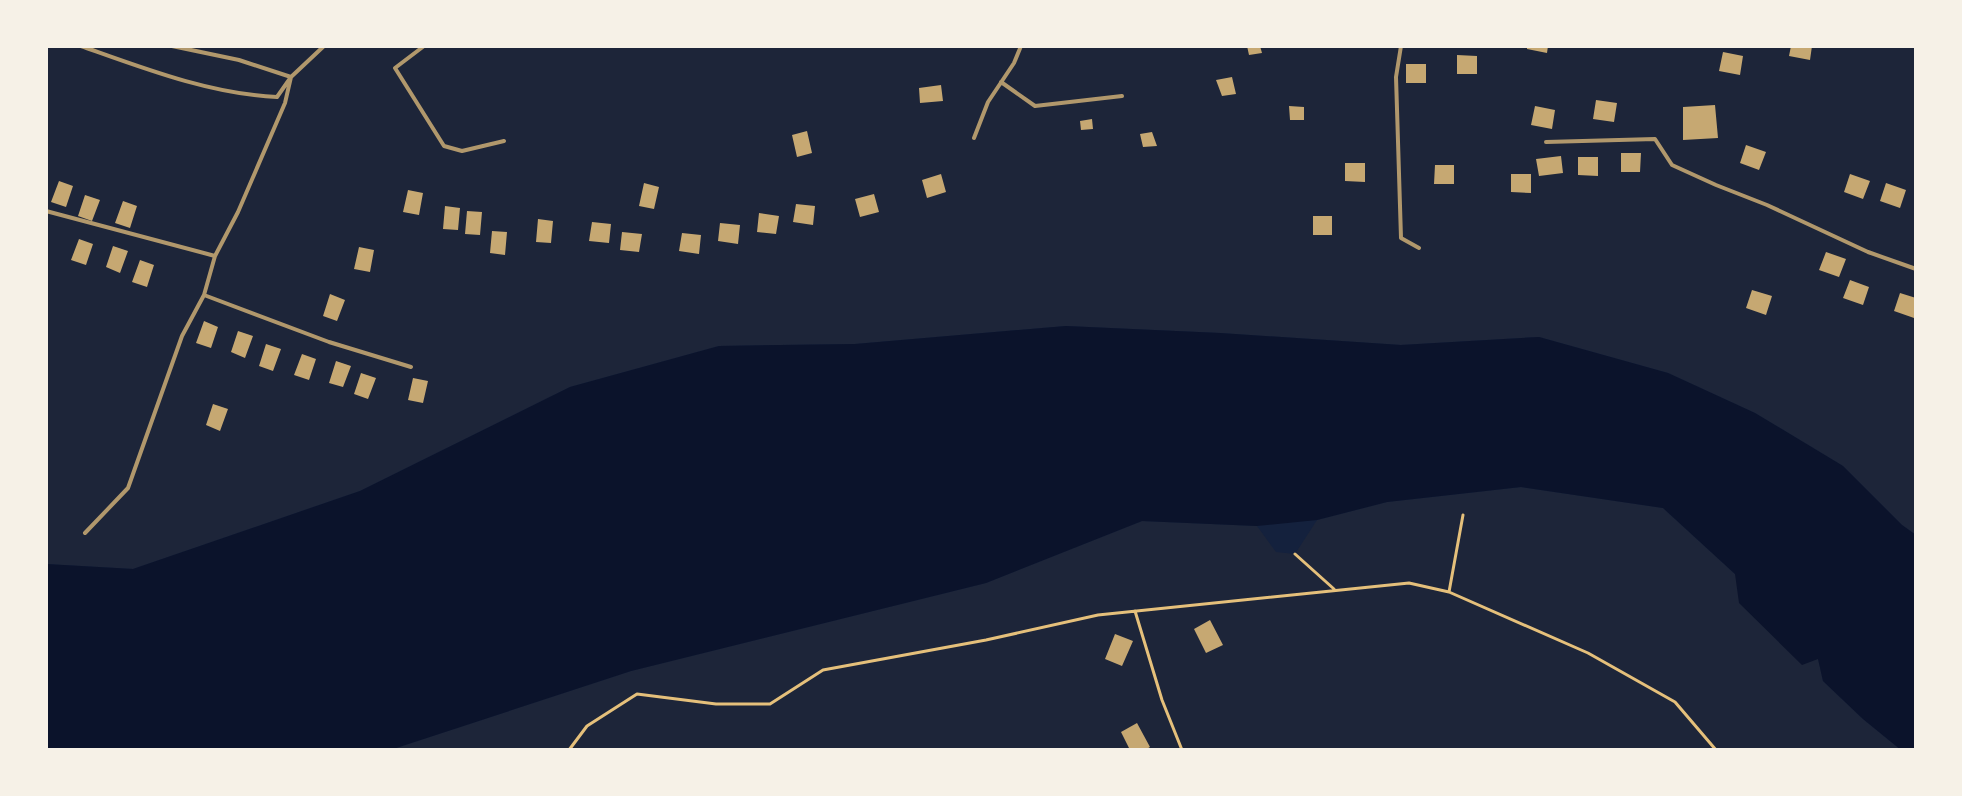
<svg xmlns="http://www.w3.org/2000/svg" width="1962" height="796" font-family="'DejaVu Sans',sans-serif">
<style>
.green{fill:#1d2539}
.water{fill:#0b132b}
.building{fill:#c6a872}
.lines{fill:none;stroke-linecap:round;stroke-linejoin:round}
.path{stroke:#e5c07b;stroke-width:3}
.service{stroke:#b1986c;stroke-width:4}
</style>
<rect width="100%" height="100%" fill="#14213d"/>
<!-- green -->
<path class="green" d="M46 46H1916V535L1902 525 1843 466 1755 413 1668 373 1539 337 1401 345 1220 333 1066 326 855 344 719 346 570 387 360 491 133 569 46 564Z
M1521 487 1663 508 1735 574 1818 658 1823 681 1863 719 1901 750H390L631 671 986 583 1142 521 1257 526 1276 552 1295 554 1317 520 1387 502Z"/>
<!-- water -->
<path class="water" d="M1066 326 1220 333 1401 345 1539 337 1668 373 1755 413 1843 466 1902 525 1916 535V750H1901L1863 719 1823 681 1818 659 1802 665 1739 603 1735 574 1663 508 1521 487 1387 502 1317 520 1257 526 1142 521 986 583 631 671 390 750H46V564L133 569 360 491 570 387 719 346 855 344Z"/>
<!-- building -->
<path class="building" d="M1247 46H1260L1262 53 1249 55Z
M1527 46H1548L1547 53 1527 49Z
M1791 46H1812L1810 60 1789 56Z
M1723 52 1743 56 1740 75 1719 71Z
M1457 55 1477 56V74H1457Z
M1406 64H1426V83H1406Z
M1232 77 1236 94 1222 96 1216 80Z
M941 85 943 101 920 103 919 88Z
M1596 100 1617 103 1614 122 1593 119Z
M1715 105 1718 138 1683 140V107Z
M1289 106 1304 107V120H1290Z
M1535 106 1555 110 1552 129 1531 125Z
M1092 119 1093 129 1081 130 1080 121Z
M807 131 812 153 797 157 792 135Z
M1152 132 1157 146 1143 147 1140 134Z
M1746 145 1766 152 1759 170 1740 163Z
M1621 153H1641L1640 172H1621Z
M1561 156 1563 173 1539 176 1536 159Z
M1578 157H1598V176L1578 175Z
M1345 163H1365V182L1345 181Z
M1435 165H1454V184H1434Z
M941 174 946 192 927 198 922 180Z
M1511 174H1531V193L1511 192Z
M1850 174 1870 181 1863 199 1844 192Z
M59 181 73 186 66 207 51 202Z
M644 183 659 187 654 209 639 206Z
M1886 183 1906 190 1900 208 1880 201Z
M408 190 423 193 419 215 403 212Z
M874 194 879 212 860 217 855 199Z
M85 195 100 200 92 221 78 216Z
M123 201 137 206 130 228 115 223Z
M796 204 815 206 813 225 793 222Z
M445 206 460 208 458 230 443 229Z
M467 211 482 212 480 235 465 234Z
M759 213 779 216 776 234 757 232Z
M1313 216H1332V235H1313Z
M538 219 553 221 551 243 536 242Z
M592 222 611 224 609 243 589 241Z
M720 223 740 225 738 244 718 241Z
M492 231 507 232 505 255 490 253Z
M622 232 642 234 639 252 620 250Z
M682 233 701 235 699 254 679 251Z
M79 239 93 244 86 265 71 260Z
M113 246 128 251 120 273 106 267Z
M359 247 374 250 370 272 354 269Z
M1826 252 1846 259 1839 277 1819 270Z
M140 260 154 265 147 287 132 282Z
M1850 280 1869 287 1863 305 1843 298Z
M1752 290 1772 296 1766 315 1746 308Z
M1900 293 1916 298V312L1914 318 1894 311Z
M330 294 345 300 337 321 323 316Z
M204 321 218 327 211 348 196 343Z
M238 331 253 336 245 358 231 352Z
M266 344 281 349 273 371 259 366Z
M302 354 316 359 309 380 294 375Z
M336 361 351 366 343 387 329 383Z
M361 373 376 378 368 399 354 394Z
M413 378 428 381 423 403 408 400Z
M213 404 228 409 220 431 206 425Z
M1210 620 1223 645 1206 653 1194 629Z
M1115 634 1133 641 1122 666 1105 659Z
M1137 723 1150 747 1145 750H1130L1121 732Z"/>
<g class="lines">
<!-- path -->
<path class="path" d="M1295 554 1334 589
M1449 592 1463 515
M1135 611 1162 700 1182 750
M569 750 587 726 637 694 716 704H770L823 670 986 640 1098 615 1409 583 1449 592 1588 653 1675 702 1716 750"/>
<!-- service -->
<path class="service" d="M81 46C143 68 210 94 277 97L291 77 239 60 172 46
M424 46 395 68 444 146 462 151 504 141
M1401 46 1396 77 1401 238 1419 248
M1001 82 1035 106 1122 96
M974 138 988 102 1014 63 1021 46
M1546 142 1655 139 1672 165 1716 185 1767 205 1868 252 1916 269
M46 211 215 256
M204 295 329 342 411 367
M85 533 128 488 182 336 204 295 215 256 238 212 285 103 291 77 324 46"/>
</g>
<!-- border -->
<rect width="1962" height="796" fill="none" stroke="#f6f1e7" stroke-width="96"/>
</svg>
